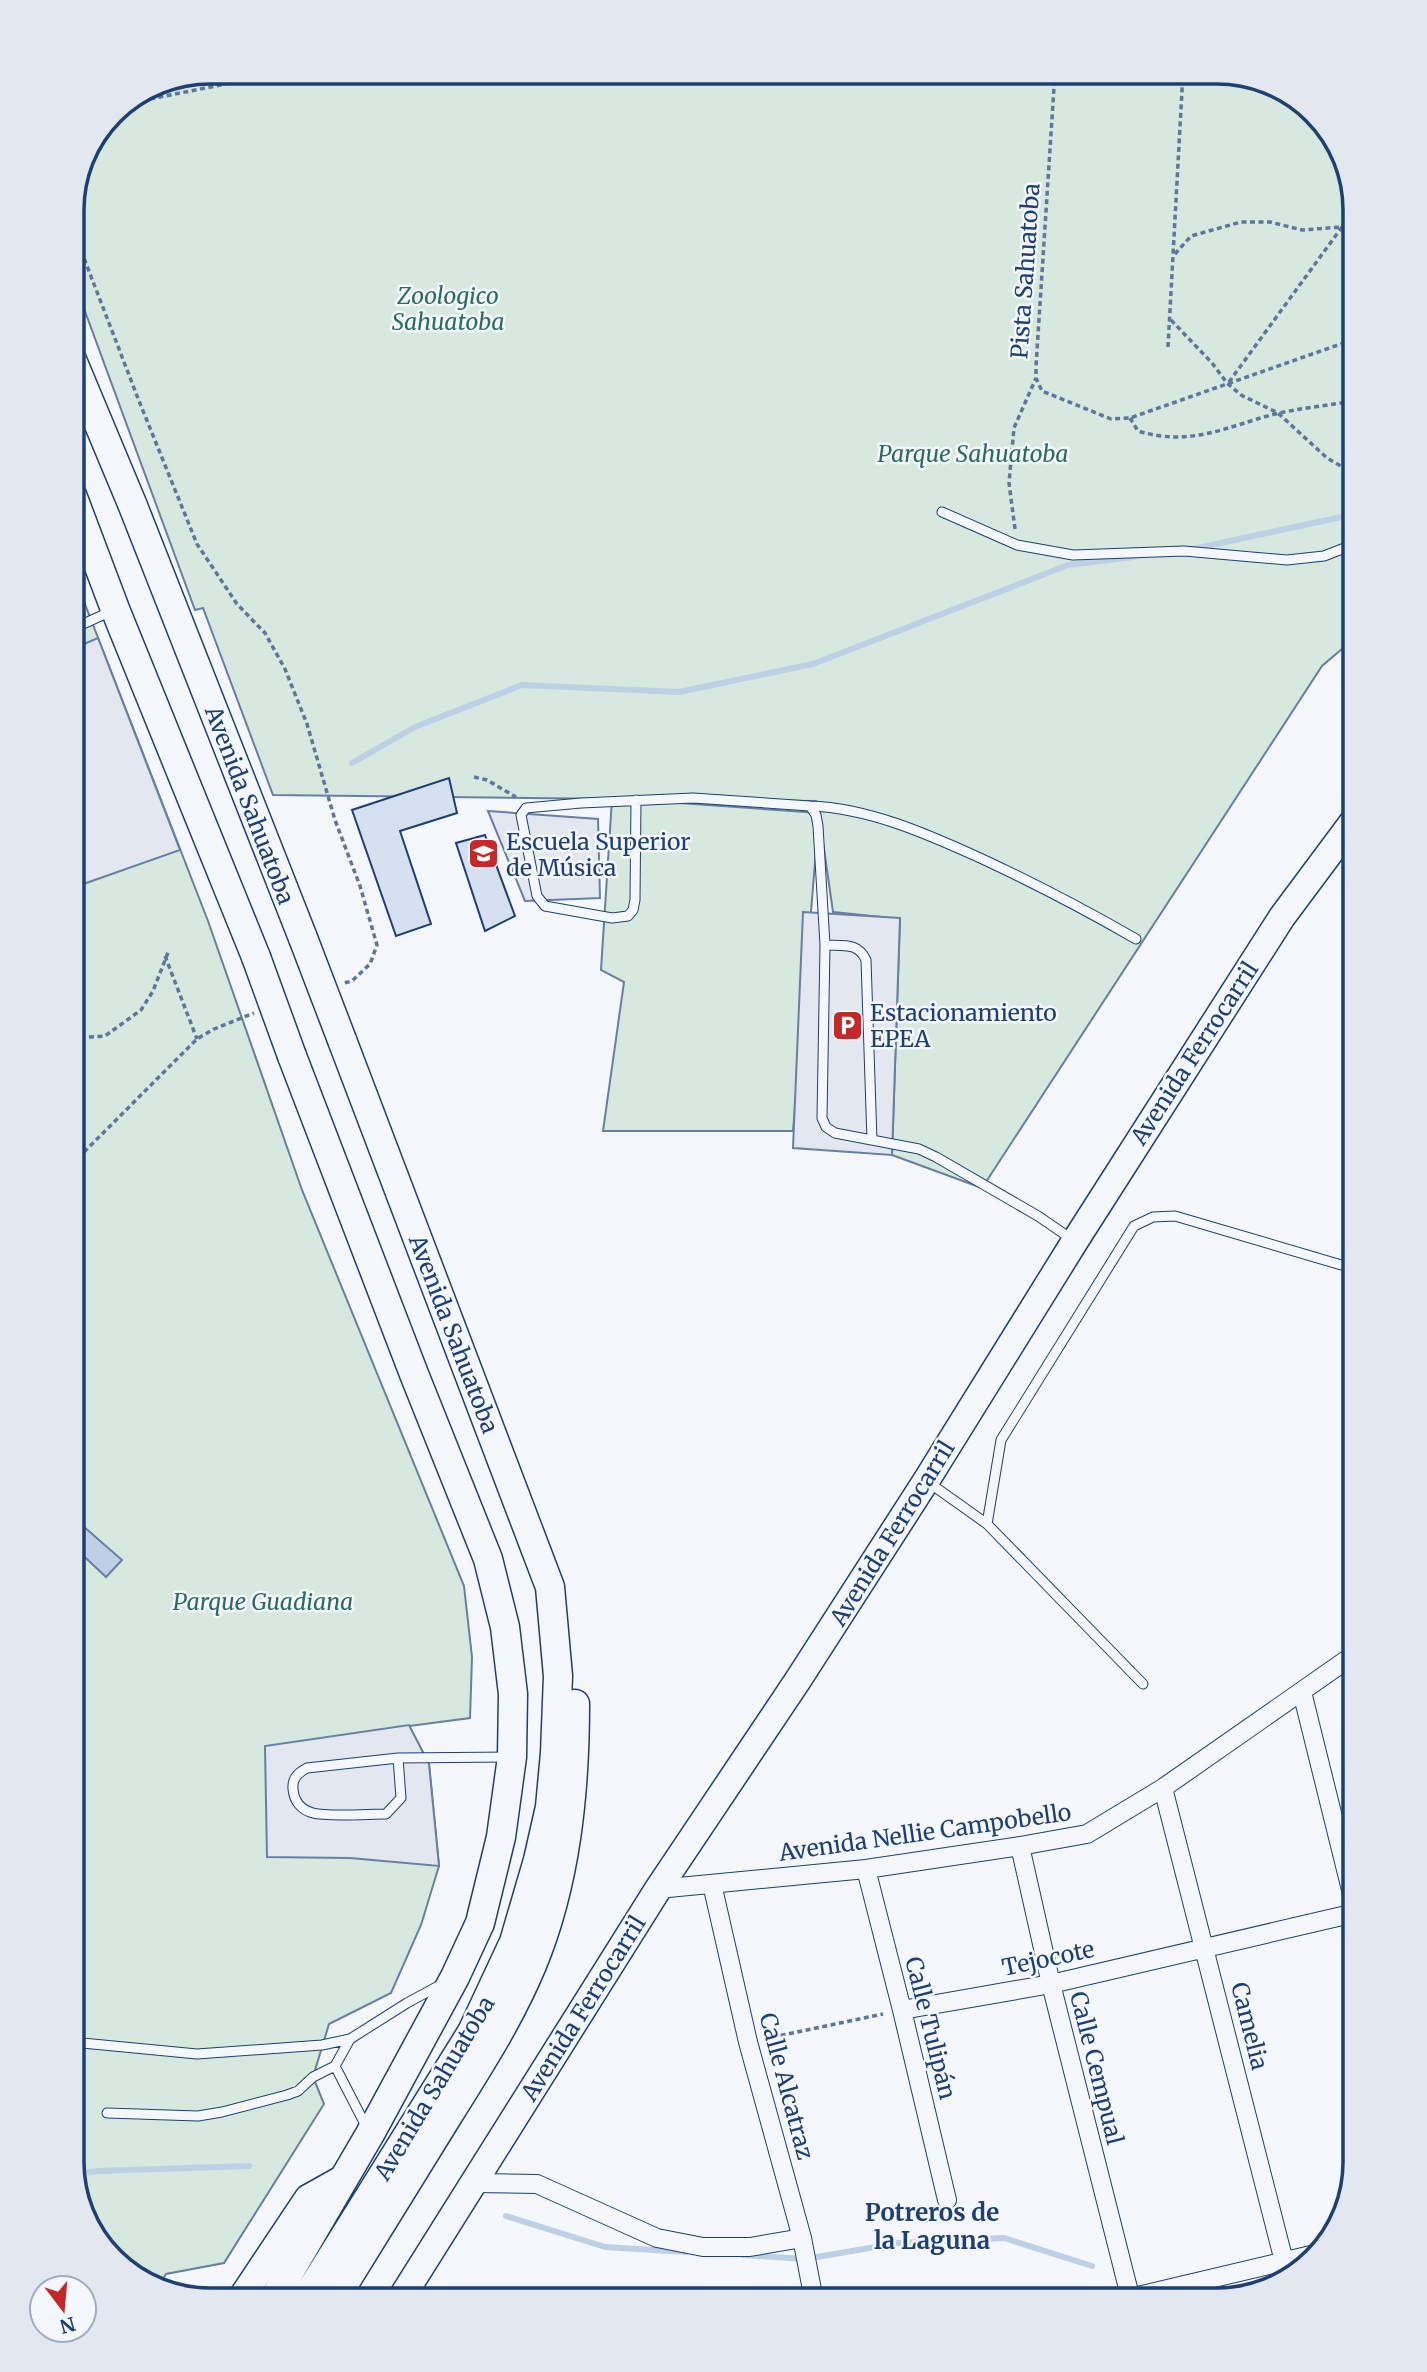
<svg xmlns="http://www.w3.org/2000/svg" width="1427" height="2372" font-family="Merriweather,serif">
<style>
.green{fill:#d7e8df;stroke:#687fa3;stroke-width:2;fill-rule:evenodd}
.parking{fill:#e3e8f0;stroke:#687fa3;stroke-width:2}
.water{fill:#bed0e5;stroke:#687fa3;stroke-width:2}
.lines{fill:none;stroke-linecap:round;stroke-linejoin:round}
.stream{stroke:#bed0e5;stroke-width:6}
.building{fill:#d5e0f0;stroke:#1d3f73;stroke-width:2}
.lane-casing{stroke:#1d3f73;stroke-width:11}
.street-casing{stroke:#1d3f73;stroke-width:20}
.secondary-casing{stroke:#1d3f73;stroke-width:29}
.primary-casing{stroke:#1d3f73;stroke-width:31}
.path{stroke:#5e769c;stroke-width:3.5;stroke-dasharray:5 3.5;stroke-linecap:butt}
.lane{stroke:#f4f7fb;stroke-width:9}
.street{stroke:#f4f7fb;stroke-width:18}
.secondary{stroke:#f4f7fb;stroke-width:26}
.primary{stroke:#f4f7fb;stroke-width:28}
.primary-bridge-casing{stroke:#1d3f73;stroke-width:31;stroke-linecap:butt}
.primary-bridge{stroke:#f4f7fb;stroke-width:28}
.labels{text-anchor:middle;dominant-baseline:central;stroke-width:5;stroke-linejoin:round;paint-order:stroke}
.street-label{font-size:23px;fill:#1d3f73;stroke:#f4f7fb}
.park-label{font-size:23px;font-style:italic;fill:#2c6c60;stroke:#f4f7fb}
.poi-label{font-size:23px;fill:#1d3f73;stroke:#f4f7fb;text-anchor:start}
.neighbourhood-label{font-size:24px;font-weight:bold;fill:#1d3f73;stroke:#f4f7fb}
.rim{fill:none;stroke:#1d3f73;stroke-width:3.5}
</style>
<rect width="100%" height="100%" fill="#f4f7fb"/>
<!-- green -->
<path class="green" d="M210 72H1227L1294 95 1341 149 1355 210V638L1322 666 982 1188 892 1155 900 919 833 912 819 814 793 1131H603L624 982 601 970 612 799 273 795 203 608 195 610 72 276V201L82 157 112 112 157 82ZM638 799 816 801 818 813 638 800Z
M83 599 208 921 302 1190 464 1586 472 1657 470 1718 409 1726 429 1764 439 1866 421 1925 391 1993 329 2024 313 2077 324 2104 224 2263 166 2274 159 2286 133 2277 86 2223 72 2162V604Z"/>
<!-- parking -->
<path class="parking" d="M98 638 180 850 72 888V649Z
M488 811 598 819 600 898 525 901Z
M803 912 900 918 892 1155 793 1148Z
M409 1725 429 1764 439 1866 350 1858 267 1857 265 1746Z"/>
<!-- water -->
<path class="water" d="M83 1526 122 1560 106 1577 72 1545V1538Z"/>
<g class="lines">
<!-- stream -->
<path class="stream" d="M1193 549 1355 514
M352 763 415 727 522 685 679 692 813 664 1068 565 1134 557
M75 2174 98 2171 249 2166
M506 2216 605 2247 686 2252
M743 2255 805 2259 899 2243 1004 2238 1092 2266"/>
</g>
<!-- building -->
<path class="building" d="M449 778 457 813 400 831 431 924 396 936 352 810Z
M485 835 515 916 485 931 456 843Z"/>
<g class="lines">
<defs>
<path id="lane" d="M942 512 1017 545 1073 555 1184 551 1287 560 1324 556 1355 544
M72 629 114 610
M636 800 635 900 633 910 628 916 612 918 545 906 537 896 521 815 526 808 581 803 693 798 810 806 816 815 818 826 825 945 822 1118 826 1127 835 1133 919 1149 936 1157 1038 1216 1073 1240
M810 806C868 808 925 833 978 857 1032 882 1084 909 1136 939
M825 945C843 946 858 942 866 960L872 1140
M928 1482 987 1524 1143 1684
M987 1524 1001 1440 1134 1226 1153 1217 1175 1216 1355 1269
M398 1758 401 1798 386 1814C369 1814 327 1817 313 1813 301 1810 294 1801 293 1789 292 1778 298 1773 307 1768L398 1758 510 1757
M72 2042 197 2054 322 2045 350 2039 407 2003 442 1984
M335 2066 368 2130
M107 2113 198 2116 222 2112 287 2095 298 2091 313 2077 335 2066 350 2039"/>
<path id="street" d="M1302 1692 1355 1906
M1163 1788 1288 2277
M1020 1846 1051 1984 1131 2300
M866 1869 902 2010 947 2200
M712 1884 748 2042 802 2238 814 2300
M658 1889 866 1869 1020 1846 1087 1834 1163 1788 1355 1654
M902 2010 1051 1984 1355 1913
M474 2183 537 2184 657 2238 703 2247H750L802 2238
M1121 2300 1315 2254"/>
<path id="secondary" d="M240 2300 308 2198 342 2179
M400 2300 658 1889 798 1680 926 1481 1075 1241 1282 917 1355 819"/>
<path id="primary" d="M72 360 133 506 303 938
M72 495 115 609 256 957
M273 2300 370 2134 455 1977 480 1923 501 1837 512 1757 513 1694 505 1627 488 1559 414 1374 292 1056
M305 2300 472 2032 514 1942 538 1860 550 1807 555 1753 558 1676 550 1587 342 1040
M334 2300C372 2238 410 2176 449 2114 479 2066 510 2018 532 1965 566 1883 575 1792 575 1704"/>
</defs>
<!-- lane casing -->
<use href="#lane" class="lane-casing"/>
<!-- street casing -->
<use href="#street" class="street-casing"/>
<!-- secondary casing -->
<use href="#secondary" class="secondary-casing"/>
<!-- primary casing -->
<use href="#primary" class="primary-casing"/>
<!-- path -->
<path class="path" d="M1055 72 1036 366V378L1042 391 1111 419 1130 418 1355 339
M125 104 286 72
M72 227 139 401 197 544 237 604 265 633 285 669 307 724 335 820 360 886 377 945 370 964 352 981 344 983
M1175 254 1191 236 1241 222H1270L1302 230 1342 227 1355 212
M72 259 81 253
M1171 320 1212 363 1227 383 1241 395 1278 413 1327 458 1355 474
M1168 347 1183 72
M1229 382 1342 227
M1130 418 1138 431C1191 447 1225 427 1275 414 1301 408 1329 405 1355 401
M1015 529 1009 483 1014 428 1036 378
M474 777 487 780 516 797
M165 956 197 1039
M72 1038 105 1036 141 1010 153 991 169 950
M72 1164 197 1039 214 1029 254 1013
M764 2039 883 2014"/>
<!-- lane -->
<use href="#lane" class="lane"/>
<!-- street -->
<use href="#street" class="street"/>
<!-- secondary -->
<use href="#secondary" class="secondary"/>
<!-- primary -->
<use href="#primary" class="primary"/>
<defs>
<path id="primary-bridge" d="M303 938 342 1040
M256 957 292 1056"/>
</defs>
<!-- primary-bridge casing -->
<use href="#primary-bridge" class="primary-bridge-casing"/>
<!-- primary-bridge -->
<use href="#primary-bridge" class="primary-bridge"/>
</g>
<!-- icons -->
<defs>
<symbol id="university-square" viewBox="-11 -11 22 22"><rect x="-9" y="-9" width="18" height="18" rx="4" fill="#c62828" stroke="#f4f7fb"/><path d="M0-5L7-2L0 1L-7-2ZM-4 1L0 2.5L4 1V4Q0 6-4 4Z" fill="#fff"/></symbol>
<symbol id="parking-square" viewBox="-11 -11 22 22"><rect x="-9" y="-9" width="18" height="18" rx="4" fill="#c62828" stroke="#f4f7fb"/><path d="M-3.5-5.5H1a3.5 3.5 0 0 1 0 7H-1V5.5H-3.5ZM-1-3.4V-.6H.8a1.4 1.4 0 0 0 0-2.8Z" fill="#fff"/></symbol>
</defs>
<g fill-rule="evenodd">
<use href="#university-square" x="466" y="836" width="35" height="35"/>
<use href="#parking-square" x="830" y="1008" width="35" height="35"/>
</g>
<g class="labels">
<!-- street labels -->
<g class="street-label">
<text transform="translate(1025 271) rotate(-86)">Pista Sahuatoba</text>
<text transform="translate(250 805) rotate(69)">Avenida Sahuatoba</text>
<text transform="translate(1194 1053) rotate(-57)">Avenida Ferrocarril</text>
<text transform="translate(454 1334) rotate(69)">Avenida Sahuatoba</text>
<text transform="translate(892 1533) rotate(-58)">Avenida Ferrocarril</text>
<text transform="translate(925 1832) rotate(-8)">Avenida Nellie Campobello</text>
<text transform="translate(1048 1958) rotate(-12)">Tejocote</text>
<text transform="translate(583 2008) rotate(-58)">Avenida Ferrocarril</text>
<text transform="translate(1250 2026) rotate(76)">Camelia</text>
<text transform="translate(931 2028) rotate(76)">Calle Tulipán</text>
<text transform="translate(1097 2068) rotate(76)">Calle Cempual</text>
<text transform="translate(787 2086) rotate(75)">Calle Alcatraz</text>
<text transform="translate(434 2088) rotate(-59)">Avenida Sahuatoba</text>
</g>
<!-- park labels -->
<g class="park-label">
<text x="448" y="295">Zoologico<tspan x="448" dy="26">Sahuatoba</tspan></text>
<text x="973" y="453">Parque Sahuatoba</text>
<text x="263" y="1601">Parque Guadiana</text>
</g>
<!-- poi labels -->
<g class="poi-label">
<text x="506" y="841">Escuela Superior<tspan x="506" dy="26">de Música</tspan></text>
<text x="870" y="1012">Estacionamiento<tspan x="870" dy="26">EPEA</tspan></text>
</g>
<!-- neighbourhood labels -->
<g class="neighbourhood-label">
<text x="932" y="2212">Potreros de<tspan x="932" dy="28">la Laguna</tspan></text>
</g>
</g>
<!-- crop -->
<path d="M0 0H1427V2372H0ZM210 84H1217A126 126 0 0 1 1343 210V2162A126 126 0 0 1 1217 2288H210A126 126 0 0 1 84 2162V210A126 126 0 0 1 210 84Z" fill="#e3e8f0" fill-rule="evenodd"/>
<path class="rim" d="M210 84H1217A126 126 0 0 1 1343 210V2162A126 126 0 0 1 1217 2288H210A126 126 0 0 1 84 2162V210A126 126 0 0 1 210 84Z"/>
<!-- north arrow -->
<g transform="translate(63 2309) rotate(164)"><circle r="33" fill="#f4f7fb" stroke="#9eadc5" stroke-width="2"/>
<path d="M0-5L12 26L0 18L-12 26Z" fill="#c62828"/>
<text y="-10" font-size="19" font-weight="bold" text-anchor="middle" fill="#1d3f73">N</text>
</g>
</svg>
